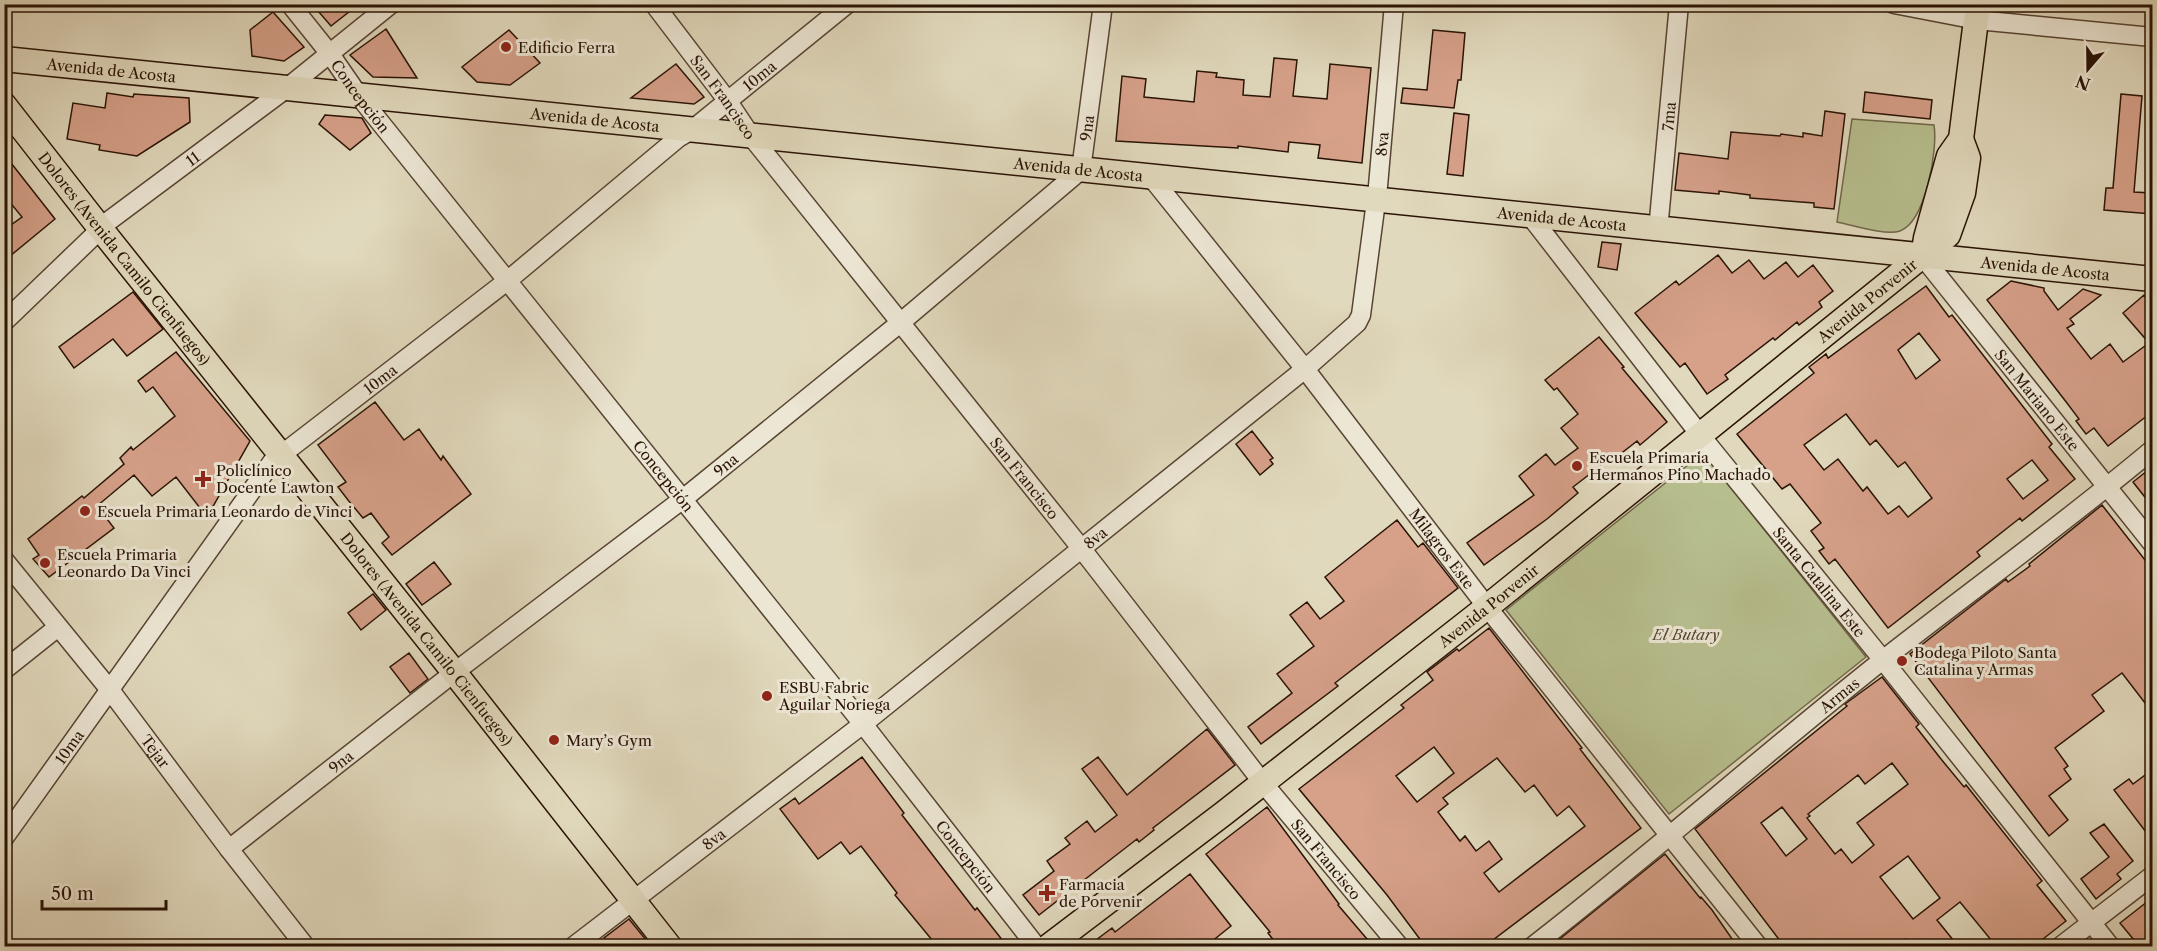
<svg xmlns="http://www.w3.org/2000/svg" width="2157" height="951" font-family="'Libre Caslon Text',serif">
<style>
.green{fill:#b7be8e;stroke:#70684a;stroke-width:1.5}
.building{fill:#d6a089;stroke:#2a1305;stroke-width:1.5;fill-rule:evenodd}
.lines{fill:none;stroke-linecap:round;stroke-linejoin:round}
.minor-casing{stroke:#584433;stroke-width:21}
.major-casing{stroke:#2a1305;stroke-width:27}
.minor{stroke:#ece6d4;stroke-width:18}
.major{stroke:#e1d9bd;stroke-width:24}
.poi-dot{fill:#8f2418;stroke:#ece6d4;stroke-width:2}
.labels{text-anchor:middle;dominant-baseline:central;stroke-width:6;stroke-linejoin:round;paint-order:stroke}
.poi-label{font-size:15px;fill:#2a1305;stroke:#ece6d4;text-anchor:start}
.street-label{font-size:15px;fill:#2a1305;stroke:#ece6d4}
.park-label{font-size:15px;font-style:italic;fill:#54462e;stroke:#ece6d4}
</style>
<rect width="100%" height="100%" fill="#e1d9bd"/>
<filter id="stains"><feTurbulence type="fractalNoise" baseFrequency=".00333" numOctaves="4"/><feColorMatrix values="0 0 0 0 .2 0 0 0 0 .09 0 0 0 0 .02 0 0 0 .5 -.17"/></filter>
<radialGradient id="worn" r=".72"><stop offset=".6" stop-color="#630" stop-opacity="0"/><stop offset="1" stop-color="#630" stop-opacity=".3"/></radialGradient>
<!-- green -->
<path class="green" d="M1852 119 1934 125C1938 149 1926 221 1900 231 1886 236 1852 225 1837 222Z
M1703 453 1866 657 1669 814 1506 610Z"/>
<!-- building -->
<path class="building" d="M312 4H359L331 26Z
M273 12 304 47 284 61 252 56 250 30Z
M386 29 417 78 373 77 350 55Z
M509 30 540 63 510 85 477 82 462 67Z
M1433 30 1465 33 1461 80H1458L1454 108 1401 103 1403 88 1427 90Z
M1274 58 1297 60 1293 96 1327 99 1330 64 1371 68 1362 163 1318 158 1320 145 1289 142 1288 152 1238 146V148L1116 141 1122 76 1146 79 1144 97 1194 102 1197 71 1217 73 1216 77 1244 80 1243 95 1270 97Z
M676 64 704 97 694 104 631 98Z
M1865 92 1932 100 1930 119 1863 112Z
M107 93 133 97 134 94 189 98 190 122 137 156 99 150 100 145 67 139 73 103 105 108Z
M2121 94 2142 96 2134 192 2152 193V214L2104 210 2106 188H2113Z
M1825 111 1845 114 1834 209 1814 207V203L1750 198V195L1719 191V194L1675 190 1679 153 1728 159 1731 132 1780 136 1781 134 1803 137V133L1822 136Z
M1454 113 1469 115 1463 176 1447 174Z
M325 115 362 118 371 133 350 150 319 124Z
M4 154 55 219 4 261V230L22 217 4 195Z
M1602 242 1621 244 1617 270 1598 267Z
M1718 255 1732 273 1749 260 1764 279 1786 262 1798 277 1813 265 1833 291 1819 302 1822 307 1799 325 1797 322 1775 340 1773 338 1725 375 1728 379 1707 394 1685 363 1680 367 1635 313 1676 281 1679 285Z
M2011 281 2044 288V291L2058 310 2083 289 2101 295 2070 319 2074 324 2067 328 2091 359 2110 344 2123 362 2149 343 2123 313 2144 295 2152 305V412L2108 446 2094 428 2086 434 2076 421 2079 419 2067 403 1987 300Z
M1926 286 1949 317 1952 315 2052 444 2049 447 2075 479 2022 521 2020 518 1977 552 1980 556 1888 628 1835 559 1829 564 1819 551 1824 548 1811 531 1821 523 1790 484 1782 489 1737 434 1814 373 1809 367 1826 354 1828 358ZM1919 333 1940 360 1916 379 1898 350ZM1846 414 1870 445 1876 440 1898 467 1905 462 1932 498 1908 517 1899 506 1888 514 1867 487 1863 491 1838 459 1824 470 1804 445ZM2032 460 2048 480 2023 499 2007 479Z
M133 292 163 329 127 356 113 339 74 368 59 347Z
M1599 337 1624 367 1622 368 1667 422 1640 445 1637 441 1614 459 1612 457 1573 487 1578 493 1547 519 1484 565 1467 543 1534 495 1519 476 1546 454 1555 465 1578 448 1561 428 1578 414 1557 388 1554 390 1545 380Z
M176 352 250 441 207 517 176 477 152 496 134 475 97 506 114 528 49 577 33 559 39 555 28 539 82 496 84 498 124 464 120 458 131 447 133 450 175 416 153 387 146 392 138 381Z
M375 402 404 440 419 429 441 460 443 456 471 494 392 555 382 543 389 537 371 513 363 518 348 500 338 487 346 482 318 445Z
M1252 431 1273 458 1270 460 1273 464 1260 475 1236 444Z
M2152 467V506L2133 482Z
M2102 505 2145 560 2152 554V712L2122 673 2092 695 2104 711 2055 748 2068 766 2064 769 2071 779 2049 796 2068 820 2049 836 1910 654 2006 579 2008 582 2030 566 2029 564Z
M1397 520 1418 547 1423 543 1458 588 1335 683 1338 686 1261 744 1248 727 1292 693 1277 674 1314 646 1290 615 1307 602 1320 619 1344 601 1325 577Z
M434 562 451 584 422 605 406 584Z
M373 594 386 610 361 630 348 613Z
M1489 628 1582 748 1580 749 1641 828 1485 946H1425L1387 895 1299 789 1404 708 1401 705 1433 680 1427 672 1457 649 1459 651ZM1434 747 1454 773 1417 802 1396 776ZM1497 758 1525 792 1534 785 1557 816 1569 806 1585 826 1499 892 1484 873 1502 859 1489 841 1476 851 1465 836 1460 841 1438 812 1448 804 1443 798Z
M409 653 428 679 410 693 390 667Z
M1882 677 1919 724 1916 727 1941 759 1964 787 1966 785 2042 881 2037 885 2066 921 2034 946H1996L1960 902 1937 920 1958 946H1912L1906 939 1897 946H1784L1695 829 1847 706 1845 704ZM1892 763 1908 784 1857 823 1874 845 1852 863 1841 849 1835 854 1807 818 1810 816 1808 814 1858 775 1865 784ZM1782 807 1807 839 1786 856 1761 823ZM1908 856 1940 898 1913 919 1880 877Z
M1207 729 1235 765 1153 828 1154 830 1139 842 1137 839 1039 915 1023 895 1054 871 1047 861 1070 844 1065 838 1087 821 1095 832 1117 815 1082 769 1098 757 1127 795Z
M862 757 904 813 902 815 938 862 975 910 977 908 1007 946H937L895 895 897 893 861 846 850 854 841 842 818 859 780 809 795 798 799 804Z
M2152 770V840L2114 790 2129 779 2133 784Z
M1267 807 1339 904 1338 905 1373 946H1278L1268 933 1270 932 1206 854Z
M2104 824 2133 861 2117 874 2121 879 2096 899 2081 879 2109 857 2090 833Z
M1665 854 1700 898 1701 897 1712 910 1737 946H1551Z
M1190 874 1231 926 1206 946H1088L1112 928 1115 932Z
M2152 898V946H2139L2120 923Z
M629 919 651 946H610L604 938Z"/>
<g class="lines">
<defs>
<g id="minor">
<path id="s1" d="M290 4 330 54 359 96 863 724 1036 946"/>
<path id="s2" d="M654 4 727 100 751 136 1081 548 1263 783 1399 946"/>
<path d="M1894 4 1977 20 2152 37"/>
<path id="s3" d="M1151 177 1305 369 1487 607 1758 946"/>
<path id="s4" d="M1531 217 1701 436 1883 660 2110 946"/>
<path id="s5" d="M1658 230 1679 4"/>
<path id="s6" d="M1923 257 2152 543"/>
<path id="s7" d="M4 322 110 220 287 88 391 4"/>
<path id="s8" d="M4 560 110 690 229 849 305 946"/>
<path d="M4 670 58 627"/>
<path id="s9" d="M4 838 272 462 507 281 678 138 692 130 847 4"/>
<path id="s10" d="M229 849 460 668 683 499 900 323 1081 170 1103 4"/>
<path id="s11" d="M574 946 863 724 1305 369 1357 323 1361 315 1378 186 1394 4"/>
<path id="s12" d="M1533 946C1652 854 1765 753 1884 659 1973 589 2065 523 2152 450"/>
<path d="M2061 946 2152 876"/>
</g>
<g id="major">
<path id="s13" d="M4 59 2152 279"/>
<path id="s14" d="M4 105 100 228 454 672 669 946"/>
<path d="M1923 257 1926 238 1949 156 1961 139 1978 4"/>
<path id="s15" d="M1049 946 1223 814 1487 607 1948 235 1963 193 1968 158 1961 139"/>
</g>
</defs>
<!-- minor casing -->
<use href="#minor" class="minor-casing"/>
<!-- major casing -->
<use href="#major" class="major-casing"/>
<!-- minor -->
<use href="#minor" class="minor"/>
<!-- major -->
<use href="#major" class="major"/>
</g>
<!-- markers -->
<g class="poi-dot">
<circle cx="506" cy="47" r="6"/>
<circle cx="1577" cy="466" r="6"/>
<path d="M200 470h6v6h6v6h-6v6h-6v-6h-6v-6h6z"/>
<circle cx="85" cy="511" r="6"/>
<circle cx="45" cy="563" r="6"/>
<circle cx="1902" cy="661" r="6"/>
<circle cx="767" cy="696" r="6"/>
<circle cx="554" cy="740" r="6"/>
<path d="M1044 884h6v6h6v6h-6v6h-6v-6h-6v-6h6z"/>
</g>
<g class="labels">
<!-- poi labels -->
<g class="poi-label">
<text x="518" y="47">Edificio Ferra</text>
<text x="1589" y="457">Escuela Primaria<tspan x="1589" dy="17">Hermanos Pino Machado</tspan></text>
<text x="216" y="470">Policlínico<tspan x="216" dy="17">Docente Lawton</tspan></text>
<text x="97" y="511">Escuela Primaria Leonardo de Vinci</text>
<text x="57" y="554">Escuela Primaria<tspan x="57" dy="17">Leonardo Da Vinci</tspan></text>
<text x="1914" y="652">Bodega Piloto Santa<tspan x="1914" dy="17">Catalina y Armas</tspan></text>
<text x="779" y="687">ESBU Fabric<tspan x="779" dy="17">Aguilar Noriega</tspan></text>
<text x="566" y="740">Mary’s Gym</text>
<text x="1059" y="884">Farmacia<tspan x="1059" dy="17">de Porvenir</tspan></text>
</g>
<!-- street labels -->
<g class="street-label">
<text stroke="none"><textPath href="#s13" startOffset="108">Avenida de Acosta</textPath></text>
<text stroke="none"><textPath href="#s9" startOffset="1084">10ma</textPath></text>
<text stroke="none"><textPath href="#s1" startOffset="116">Concepción</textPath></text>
<text stroke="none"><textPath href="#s2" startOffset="116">San Francisco</textPath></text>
<text stroke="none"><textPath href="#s5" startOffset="114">7ma</textPath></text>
<text stroke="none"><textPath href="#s13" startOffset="594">Avenida de Acosta</textPath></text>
<text stroke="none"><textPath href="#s10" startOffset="1132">9na</textPath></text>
<text stroke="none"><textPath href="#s11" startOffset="1182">8va</textPath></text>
<text stroke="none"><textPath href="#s7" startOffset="250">11</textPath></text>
<text stroke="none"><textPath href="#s13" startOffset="1080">Avenida de Acosta</textPath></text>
<text stroke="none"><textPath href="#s13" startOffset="1566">Avenida de Acosta</textPath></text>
<text stroke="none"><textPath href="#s14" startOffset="195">Dolores (Avenida Camilo Cienfuegos)</textPath></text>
<text stroke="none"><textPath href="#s13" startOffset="2052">Avenida de Acosta</textPath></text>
<text stroke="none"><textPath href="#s15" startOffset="1042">Avenida Porvenir</textPath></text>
<text stroke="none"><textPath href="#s9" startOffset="598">10ma</textPath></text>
<text stroke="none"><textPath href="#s6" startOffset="183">San Mariano Este</textPath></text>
<text stroke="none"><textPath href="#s10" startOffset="628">9na</textPath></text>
<text stroke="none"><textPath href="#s1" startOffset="602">Concepción</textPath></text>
<text stroke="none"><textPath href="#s2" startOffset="602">San Francisco</textPath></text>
<text stroke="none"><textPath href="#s11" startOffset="662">8va</textPath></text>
<text stroke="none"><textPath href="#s3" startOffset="472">Milagros Este</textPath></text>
<text stroke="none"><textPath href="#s4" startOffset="465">Santa Catalina Este</textPath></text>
<text stroke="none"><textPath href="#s15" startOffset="556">Avenida Porvenir</textPath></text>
<text stroke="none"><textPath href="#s14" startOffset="681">Dolores (Avenida Camilo Cienfuegos)</textPath></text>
<text stroke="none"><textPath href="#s12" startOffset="396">Armas</textPath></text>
<text stroke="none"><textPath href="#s9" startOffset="112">10ma</textPath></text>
<text stroke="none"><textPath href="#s8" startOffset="244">Tejar</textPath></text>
<text stroke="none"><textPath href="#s10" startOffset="142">9na</textPath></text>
<text stroke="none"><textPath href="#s11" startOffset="176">8va</textPath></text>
<text stroke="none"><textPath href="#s1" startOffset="1088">Concepción</textPath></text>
<text stroke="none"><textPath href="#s2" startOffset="1088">San Francisco</textPath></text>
</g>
<!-- park labels -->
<g class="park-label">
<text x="1686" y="634">El Butary</text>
</g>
</g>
<!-- margin -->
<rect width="2157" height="951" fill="none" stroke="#e1d9bd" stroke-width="24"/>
<rect x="6" y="6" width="2145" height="939" fill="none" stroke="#2a1305" stroke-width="3"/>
<rect x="12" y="12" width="2133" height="927" fill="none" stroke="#2a1305" stroke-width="1.5"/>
<!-- north arrow -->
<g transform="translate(2088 69) rotate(200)" stroke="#ece6d4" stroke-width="4.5" paint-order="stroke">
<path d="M0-4.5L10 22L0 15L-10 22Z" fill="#2a1305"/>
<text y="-9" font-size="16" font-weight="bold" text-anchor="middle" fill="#2a1305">N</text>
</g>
<!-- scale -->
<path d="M42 900v9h124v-9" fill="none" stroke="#2a1305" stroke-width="3"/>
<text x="51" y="900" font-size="18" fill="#2a1305" stroke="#ece6d4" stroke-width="4.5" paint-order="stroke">50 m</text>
<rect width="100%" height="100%" filter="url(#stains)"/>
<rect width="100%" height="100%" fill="url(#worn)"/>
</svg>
